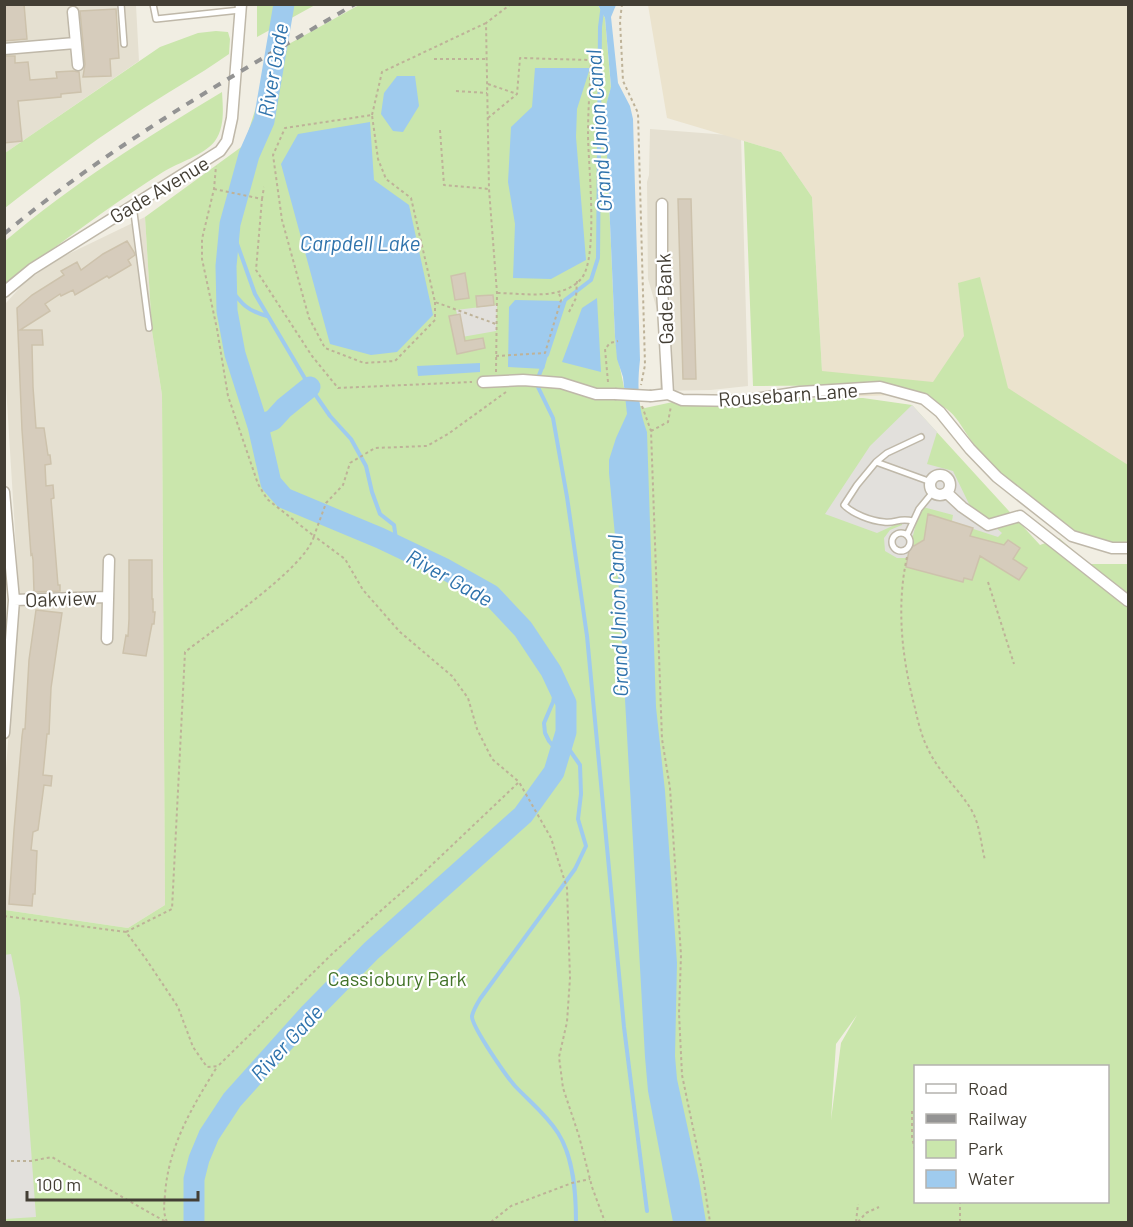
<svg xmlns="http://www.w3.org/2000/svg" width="1133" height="1227" font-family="Barlow,sans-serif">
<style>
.residential{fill:#e5e0d1}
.education{fill:#ebe3cd}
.green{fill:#cae6ac;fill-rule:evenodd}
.parking{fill:#e2e0dc}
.water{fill:#9fcbee}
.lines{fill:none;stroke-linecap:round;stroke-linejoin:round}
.stream{stroke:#9fcbee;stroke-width:4}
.river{stroke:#9fcbee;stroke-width:21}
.building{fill:#d6ccbc;stroke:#cdc2ac;stroke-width:1.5}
.service-casing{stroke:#bfb8a9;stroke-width:8}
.minor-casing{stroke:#bfb8a9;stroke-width:13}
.path{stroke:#beb298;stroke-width:2;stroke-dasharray:3 3;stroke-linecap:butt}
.service{stroke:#fff;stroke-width:5}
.minor{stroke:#fff;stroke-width:10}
.rail{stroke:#939393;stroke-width:4;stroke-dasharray:8 8;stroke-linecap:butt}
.minor-bridge-casing{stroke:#bfb8a9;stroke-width:13;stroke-linecap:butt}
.minor-bridge{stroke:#fff;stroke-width:10}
.labels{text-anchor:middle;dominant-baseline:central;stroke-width:4.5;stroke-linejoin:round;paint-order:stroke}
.street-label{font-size:20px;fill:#433e34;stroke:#fff}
.park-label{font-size:20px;fill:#427328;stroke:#fff}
.water-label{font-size:21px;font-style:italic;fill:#2f73ac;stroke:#fff}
</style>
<rect width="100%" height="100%" fill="#f1eee3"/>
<!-- residential -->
<path class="residential" d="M5 5H136L139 61 5 153Z
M650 129 741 136 748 386 711 390 660 391V320L648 279 647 182 649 175Z
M145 217 152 331 162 395 165 905 128 928 5 910V782L19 596 5 370V308L6 303 24 283 58 259Z"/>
<!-- education -->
<path class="education" d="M648 5H1128V553L973 444 956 416 939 404 915 397 894 395 839 397 822 371 812 197 781 152 667 118Z"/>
<!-- green -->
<path class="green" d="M257 4H315V5L257 37Z
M359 5H598L605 18 611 88 605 109 615 337C617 359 623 378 626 399L645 408 682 400 863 398 912 405 1040 545 1059 538 1089 564H1128V1222H5V910L128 928 165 905 162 395 152 331 145 217 244 145 264 82 274 77 278 50ZM857 1015 841 1043 831 1120 836 1044ZM916 1066H1108V1202H916Z
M216 31 228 32 230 39 229 54C198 76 164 94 132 116 88 145 46 176 5 208V153L160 47 198 33Z
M222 92C223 108 225 127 215 141 203 156 179 162 163 172 108 207 57 246 5 284L4 242C71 185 147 137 222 92Z
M744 141 781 152 812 197 822 371 933 382 964 336 958 283 980 277 1008 388 1128 465V553C1083 551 1001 480 974 444 962 429 957 413 939 404 924 397 909 397 894 395 877 393 861 388 844 387 814 385 783 386 753 386Z"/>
<!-- parking -->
<path class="parking" d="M497 305 496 331 462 337 456 310Z
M912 405 937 432 927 464 953 471 969 504 1002 533 998 537 955 523 952 521 953 515 923 507 920 509 907 558H897L885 551 884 538 890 530 902 525V523H899L877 533 825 514 870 446Z
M11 954 20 998 36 1217 5 1219 4 955Z"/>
<!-- water -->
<path class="water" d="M598 5H616L611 17 618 83 630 106 633 119 640 360C637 386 638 407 647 432L656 707 665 791 677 963 675 1056 677 1079 699 1180 706 1222H673L648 1091 645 1057 617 556 609 473V460L616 438 627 414 623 377 617 359 615 337 605 109 611 87 605 18Z
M535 68H590L577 109 576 137 586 260 551 279 513 278 515 224 508 182 511 127 532 107Z
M397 76H415L419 106 403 132 393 131 381 114 384 93Z
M370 122 374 180 409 205 433 315 397 352 371 355 330 344 281 164 298 134Z
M597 298 601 372 562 362 582 308Z
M515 300 564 301 544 369 508 367 509 307Z
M480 363V372L418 376 417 366Z"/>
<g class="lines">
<!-- stream -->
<path class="stream" d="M230 224 255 294 310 387 330 416 351 439 366 466 372 492 380 514 394 525 397 546
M226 283C240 301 244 310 267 316
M547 355 565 300 591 280 598 258 600 27 603 4
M543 365 536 383 553 418 567 497 587 636 624 1027 647 1211
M557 683 553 702 544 723 545 733 549 741 560 754
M564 742 580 765 581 794 578 819 586 846 575 869 480 999C477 1004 473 1011 472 1016 471 1026 507 1077 515 1086 530 1102 546 1114 558 1133 574 1158 576 1194 576 1222"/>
<!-- river -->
<path class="river" d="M258 426 273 420 284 408 310 387
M194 1222V1179L199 1159 209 1135 232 1100 310 1013 371 951 523 815 554 772 566 732V703L551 671 523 629 491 595 443 568 380 538 284 498 271 483 258 426 235 354 227 311 226 266 230 224 249 155 264 121 284 4"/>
</g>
<!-- building -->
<path class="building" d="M4 4H24L27 39 4 41Z
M116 9 119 58 110 59 111 76 83 77 85 64 80 11Z
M4 56H15V63L28 62 30 80 57 78 56 72 73 71 79 72 81 92 61 94V97L18 101 22 141 4 143Z
M678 199H691L696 379H683Z
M127 241 134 252 135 255 128 260 131 265 109 278 107 276 75 295 73 290 61 296 60 294 45 304 50 311 20 330H42L43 345H32L33 387 36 428H44L48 455H50L51 464 45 465 46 486 53 485 54 498 51 499 58 585H60V591L34 592 33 560 32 554 31 555 22 430 17 308 32 295 64 275 61 271 77 262 81 270 103 254Z
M465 273 469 298 455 300 451 276Z
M493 295 494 305 477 307 476 296Z
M460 314 465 341 483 338 485 348 457 354 449 316Z
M928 514 973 528 970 536 1004 545 1008 540 1020 548 1013 559 1027 568 1019 580 980 556 972 580 964 578 963 582 906 567 910 545 914 546 924 540Z
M129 560H152V599H153V612H155L154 624H152L146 656 123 653 126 635 128 636 129 619Z
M36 610 62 613 51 688 49 734H47L43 775 52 776 51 786 44 785 38 830 33 832 31 850 37 851 35 894H33L32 906 9 904 14 830 22 736 23 729H25L29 660Z"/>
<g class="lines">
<defs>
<path id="service" d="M121 4 124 44
M153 4 156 19 240 10
M133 205 149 328
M876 462 887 453 921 437
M913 521C898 517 896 524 884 522 871 521 853 514 844 505L857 485 876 462 931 482
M892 542a9 9 0 1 1 18 0a9 9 0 1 1-18 0Z
M907 535 919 509 933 492"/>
<path id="minor" d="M73 12 78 65
M4 49 75 43
M662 204V290L668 394
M4 292 32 269 220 151 227 141 232 118 241 4
M483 382 523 380 561 383 596 394H615
M651 396 668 394 682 400 742 401 800 392 880 387 924 399 940 412 970 449 997 477 1072 536 1112 548H1128
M930 485a10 10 0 1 1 20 0a10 10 0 1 1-20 0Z
M4 492 14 600 4 733
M947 493 962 507 988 525 1020 516 1128 601
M14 600 108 597
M107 639 109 560"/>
</defs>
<!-- service casing -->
<use href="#service" class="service-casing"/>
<!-- minor casing -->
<use href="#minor" class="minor-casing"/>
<!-- path -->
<path class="path" d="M622 4 620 21 623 81 638 113 645 365 641 385
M434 59H486
M488 84 517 94
M456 91 487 93
M372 115 382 72 486 23
M488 118 517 94 520 58 591 60C590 85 588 110 588 134 588 163 599 259 581 279 561 301 523 293 497 293
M440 130 444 185 489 189
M214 189 262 199 256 270 312 356 338 388 472 382
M262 199 264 187
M435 302V320L395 361 364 363 325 348 309 318 282 220 273 155 285 128 372 115 378 159 386 179 411 198 435 302 496 324
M569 312 576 298 577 281
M496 356 545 353 561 300 559 293
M496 372 497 293 489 189 486 23 511 4
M608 382 605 349 610 343 618 341
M506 392 448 434 427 446 375 448 350 463 343 485 326 503 314 536 345 559 363 590 400 632 452 676 468 698 477 729 492 759 518 781
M642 406 651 431 662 739 670 788 681 955 679 1013 682 1075 702 1171 710 1222
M651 431 668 422 671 406
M907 557C896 607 902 659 915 708 918 722 922 738 929 751 940 774 960 790 972 811 980 825 981 845 985 860
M988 582 1014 664
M4 916 126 932 146 959 178 1007 193 1047 207 1067 218 1066 332 954 419 877 519 782 551 838 567 888 570 978 567 1022 559 1057 563 1088 579 1136 592 1187 605 1222
M126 932 172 909 185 652C214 629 306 568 314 536L267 499 258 484 228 396 217 329 202 259V239L214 189 216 166
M912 1111V1137L916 1155
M11 1161H31L52 1157 166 1222
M167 1222C163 1213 164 1205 165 1195 168 1147 192 1107 217 1067
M491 1222 511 1206 572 1183 590 1179
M856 1222 858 1204
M858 1222 866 1213 879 1207
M960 1222V1202"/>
<!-- service -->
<use href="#service" class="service"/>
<!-- minor -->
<use href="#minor" class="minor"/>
<!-- rail -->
<path class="rail" d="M4 234C112 144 234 75 355 4"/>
<defs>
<path id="minor-bridge" d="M615 394 651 396"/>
</defs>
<!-- minor-bridge casing -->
<use href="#minor-bridge" class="minor-bridge-casing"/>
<!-- minor-bridge -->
<use href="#minor-bridge" class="minor-bridge"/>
</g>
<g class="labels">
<!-- street labels -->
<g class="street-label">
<text transform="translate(159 189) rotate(-31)">Gade Avenue</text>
<text transform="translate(664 299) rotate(-92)">Gade Bank</text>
<text transform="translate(788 394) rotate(-4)">Rousebarn Lane</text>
<text transform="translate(61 598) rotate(-2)">Oakview</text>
</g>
<!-- park labels -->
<g class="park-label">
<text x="397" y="978">Cassiobury Park</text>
</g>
<!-- water labels -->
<g class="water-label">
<text transform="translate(272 70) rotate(-80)">River Gade</text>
<text transform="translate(598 131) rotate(-94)">Grand Union Canal</text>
<text x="360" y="242">Carpdell Lake</text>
<text transform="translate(450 577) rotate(29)">River Gade</text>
<text transform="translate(617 616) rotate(-92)">Grand Union Canal</text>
<text transform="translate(286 1042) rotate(-47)">River Gade</text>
</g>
</g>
<!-- border -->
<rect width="1133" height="1227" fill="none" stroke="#433e34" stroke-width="12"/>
<!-- legend -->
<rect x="914" y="1065" width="195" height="138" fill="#ffffff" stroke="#b4b2ae" stroke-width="1.5"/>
<rect x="926" y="1084" width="30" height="9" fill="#ffffff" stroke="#b4b2ae" stroke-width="1.5"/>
<text x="968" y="1095" font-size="18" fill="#433e34">Road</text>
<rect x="926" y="1114" width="30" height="9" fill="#939393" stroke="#b4b2ae" stroke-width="1.5"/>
<text x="968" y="1125" font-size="18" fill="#433e34">Railway</text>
<rect x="926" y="1140" width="30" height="18" fill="#cae6ac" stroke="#b4b2ae" stroke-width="1.5"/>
<text x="968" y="1155" font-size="18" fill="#433e34">Park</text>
<rect x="926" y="1170" width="30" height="18" fill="#9fcbee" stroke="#b4b2ae" stroke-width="1.5"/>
<text x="968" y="1185" font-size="18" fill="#433e34">Water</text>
<!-- scale -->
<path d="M27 1191v9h171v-9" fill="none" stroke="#433e34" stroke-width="3"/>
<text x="36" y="1191" font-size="18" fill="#433e34" stroke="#ffffff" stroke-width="4.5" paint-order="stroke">100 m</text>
</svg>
